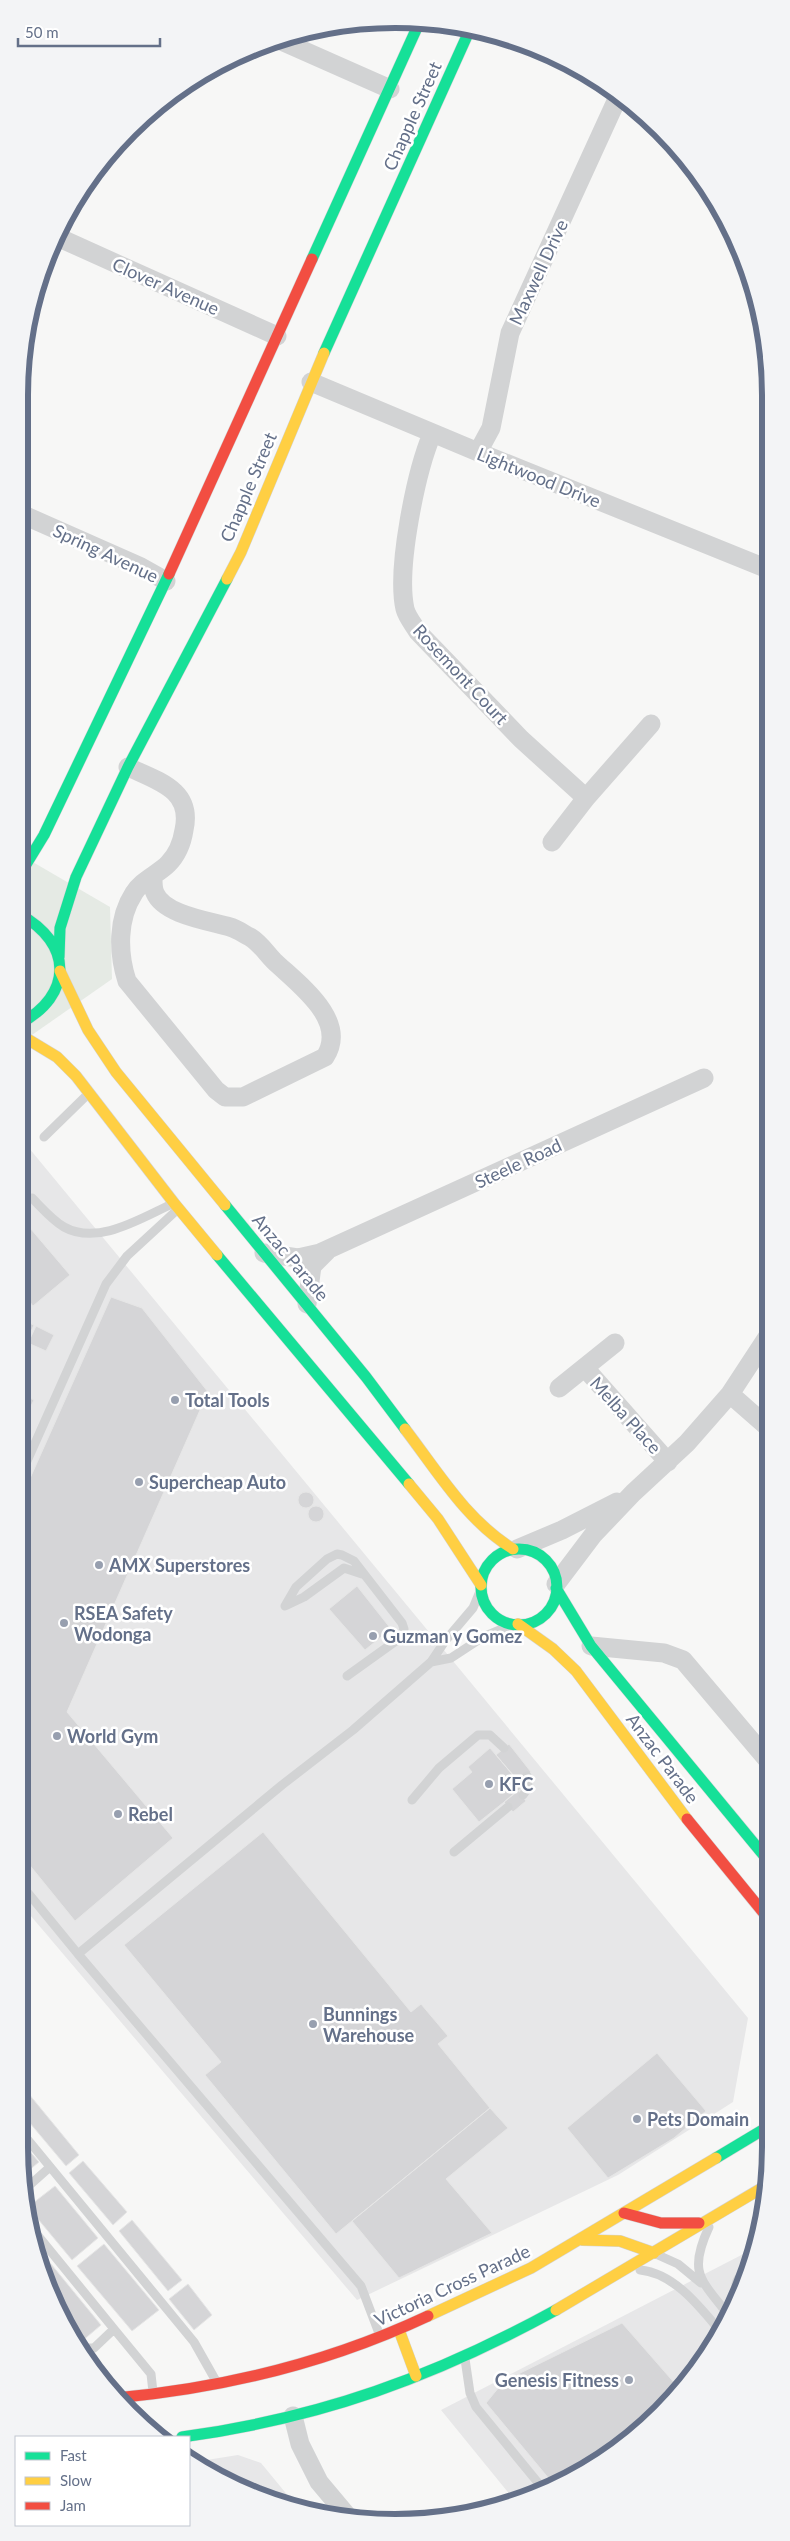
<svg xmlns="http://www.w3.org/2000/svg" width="790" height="2541" font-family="Lato,sans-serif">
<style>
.built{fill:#e7e7e8}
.green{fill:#e5eae4}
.building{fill:#d5d5d7;stroke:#e6e6e6}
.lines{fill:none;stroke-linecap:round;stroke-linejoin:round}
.fast-casing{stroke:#d3d4d6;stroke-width:12}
.slow-casing{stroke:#d3d4d6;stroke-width:12}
.jam-casing{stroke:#d3d4d6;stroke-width:12}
.lane{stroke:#d2d3d4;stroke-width:9}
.street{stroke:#d2d3d4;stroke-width:19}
.fast{stroke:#16e098;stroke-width:11}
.slow{stroke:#ffcf43;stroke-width:11}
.jam{stroke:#f24e42;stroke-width:11}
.poi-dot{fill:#979faf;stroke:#fff;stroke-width:2}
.labels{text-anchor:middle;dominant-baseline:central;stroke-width:5;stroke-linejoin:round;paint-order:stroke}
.street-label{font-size:18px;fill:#647089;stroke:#fff}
.poi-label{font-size:18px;font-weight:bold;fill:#647089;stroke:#fff;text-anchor:start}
.rim{fill:none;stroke:#647089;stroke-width:6}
</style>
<rect width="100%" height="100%" fill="#f7f7f6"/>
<!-- built -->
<path class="built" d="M19 1136 748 2018 733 2102 618 2175 357 2300 19 1902Z
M755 2248 743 2290 708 2355 624 2445 561 2484 515 2501 441 2410Z
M238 2455 261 2463 294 2503 228 2483 194 2462Z"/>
<!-- green -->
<path class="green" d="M19 854 110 907 112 979 19 1044Z"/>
<!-- building -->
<path class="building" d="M19 1215 70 1275 33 1306 19 1289V1268L24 1263 19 1257Z
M111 1297 142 1308 208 1392 67 1712 173 1838 75 1921 19 1852V1503Z
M19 1319 34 1325 26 1342 19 1339Z
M36 1326 54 1335 46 1351 28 1343Z
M19 1393 34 1400 26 1416 19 1413Z
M19 1416 26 1419 19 1434Z
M298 1500a8 8 0 1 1 16 0a8 8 0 1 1-16 0Z
M308 1514a8 8 0 1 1 16 0a8 8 0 1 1-16 0Z
M357 1586 391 1629 365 1650 329 1609Z
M509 1744 531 1772 519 1782 496 1755Z
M490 1748 523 1787 479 1822 452 1789 472 1772 468 1767Z
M518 1790 526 1801 513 1812 504 1802Z
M263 1832 411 2012 421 2004 448 2036 438 2044 490 2108 336 2234 205 2075 221 2062 124 1945Z
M657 2053 706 2111 674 2138 608 2178 567 2128Z
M19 2082 79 2155 66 2166 19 2110Z
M490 2108 508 2128 446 2179 492 2233 399 2278 352 2221Z
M19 2139 39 2162 22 2176 19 2146Z
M83 2161 127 2212 113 2225 69 2173Z
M55 2186 98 2238 72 2260 28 2207Z
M132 2220 182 2280 168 2291 119 2231Z
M33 2242 101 2325 81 2342 47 2290Z
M104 2244 159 2310 132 2331 77 2266Z
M188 2284 212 2315 194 2330 169 2299Z
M622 2323 678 2387 624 2445 555 2486 486 2403 504 2381Z"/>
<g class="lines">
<defs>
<path id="fast" d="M312 259 420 21
M324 353 471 27
M19 876 44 835 169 574
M19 914C73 943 74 995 19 1024
M59 957 60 928 76 877 128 767 227 579
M225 1205 366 1377 405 1429
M217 1255 409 1484
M481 1587a38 38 0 1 1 76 0a38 38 0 1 1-76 0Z
M556 1588 591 1646 771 1864
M716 2158 771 2125
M182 2437C321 2418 434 2377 556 2310"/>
<path id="slow" d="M227 579 241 552 324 353
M60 971 88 1030 116 1072 225 1205
M19 1034 57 1057 76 1076 174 1203 217 1255
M405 1429C438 1472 466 1520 513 1549
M409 1484 438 1519 481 1585
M518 1624 553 1649 576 1671 687 1819
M582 2240 620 2241 654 2253
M556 2310 767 2185
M428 2316 531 2268 716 2158
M399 2330 416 2376"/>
<path id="jam" d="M169 574 312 259
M687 1819 771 1922
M624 2213 661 2223H699
M116 2398C224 2388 330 2362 428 2316"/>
</defs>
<!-- fast casing -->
<use href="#fast" class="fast-casing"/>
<!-- slow casing -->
<use href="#slow" class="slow-casing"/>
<!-- jam casing -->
<use href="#jam" class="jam-casing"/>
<!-- lane -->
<path class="lane" d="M44 1137 87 1095
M32 1198C42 1208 52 1220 64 1227 98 1246 141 1218 172 1204
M19 1479 106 1284 127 1256 178 1209
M285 1606 296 1587 327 1559 337 1554 342 1555 354 1561 402 1623 404 1629 400 1638 347 1676
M285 1606 304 1597 344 1568 362 1574
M431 1662 451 1658 483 1637 514 1624
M523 1795 528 1788 527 1776
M412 1800 439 1768 478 1735H490L504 1748
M454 1852 508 1807
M19 1882 78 1954 282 1785 353 1730 431 1662 445 1641 473 1608 481 1589
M78 1954 361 2286 380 2336
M19 2129 194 2342 216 2381
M23 2191 50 2167
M26 2221 114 2329
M709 2227C687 2274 702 2280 729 2316
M658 2255 678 2264 701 2283
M640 2270C674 2273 700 2307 720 2331
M739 2297C732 2285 737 2276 749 2270
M84 2348H94L114 2329 151 2374 153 2392
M465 2359 470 2393 476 2407 544 2490"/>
<!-- street -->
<path class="street" d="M277 39 390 89
M55 236 277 336
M311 382 478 452 768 569
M432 434C416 472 396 569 405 609 407 617 414 625 418 632L521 739 586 798
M478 452 491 428 510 333 618 97
M19 513 141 567 166 581
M128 767C158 781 193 790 184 830 182 843 178 854 168 864 158 874 141 881 134 893 117 919 118 953 127 981L216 1090 225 1097H243L325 1057C349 1020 298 984 274 961 267 954 260 943 250 937 244 934 237 929 230 927 210 921 164 915 155 893 153 889 153 883 153 878
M552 842 586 798 651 724
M264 1253 298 1258 320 1253 704 1078
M307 1304 312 1266 327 1251
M585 1368 668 1462
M559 1388 615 1343
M730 1394 770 1429
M517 1549 562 1530 617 1502
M556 1584 593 1535 633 1493 687 1443 730 1394 770 1333
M591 1646 664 1653 683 1660 771 1764
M293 2416 300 2444 319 2482 350 2519"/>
<!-- fast -->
<use href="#fast" class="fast"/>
<!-- slow -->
<use href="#slow" class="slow"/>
<!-- jam -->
<use href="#jam" class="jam"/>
</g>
<!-- markers -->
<g class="poi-dot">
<circle cx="175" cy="1400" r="5"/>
<circle cx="139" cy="1482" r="5"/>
<circle cx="99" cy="1565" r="5"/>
<circle cx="64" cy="1623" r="5"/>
<circle cx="373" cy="1636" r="5"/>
<circle cx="57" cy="1736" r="5"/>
<circle cx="489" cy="1784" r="5"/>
<circle cx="118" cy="1814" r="5"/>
<circle cx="313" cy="2024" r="5"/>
<circle cx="637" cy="2119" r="5"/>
<circle cx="629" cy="2380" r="5"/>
</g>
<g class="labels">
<!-- street labels -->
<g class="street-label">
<text transform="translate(412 116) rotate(-66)">Chapple Street</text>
<text transform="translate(538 272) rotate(-65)">Maxwell Drive</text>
<text transform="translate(166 286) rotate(24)">Clover Avenue</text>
<text transform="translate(539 477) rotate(22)">Lightwood Drive</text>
<text transform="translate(248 487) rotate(-67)">Chapple Street</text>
<text transform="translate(106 553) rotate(25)">Spring Avenue</text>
<text transform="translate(461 674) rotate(47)">Rosemont Court</text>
<text transform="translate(518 1163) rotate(-25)">Steele Road</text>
<text transform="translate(291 1257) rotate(50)">Anzac Parade</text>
<text transform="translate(626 1415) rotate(48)">Melba Place</text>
<text transform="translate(663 1758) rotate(53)">Anzac Parade</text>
<text transform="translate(452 2285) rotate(-25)">Victoria Cross Parade</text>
</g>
<!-- poi labels -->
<g class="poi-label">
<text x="185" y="1400">Total Tools</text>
<text x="149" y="1482">Supercheap Auto</text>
<text x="109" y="1565">AMX Superstores</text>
<text x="74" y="1613">RSEA Safety<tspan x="74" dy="21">Wodonga</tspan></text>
<text x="383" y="1636">Guzman y Gomez</text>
<text x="67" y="1736">World Gym</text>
<text x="499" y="1784">KFC</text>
<text x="128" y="1814">Rebel</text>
<text x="323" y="2014">Bunnings<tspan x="323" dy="21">Warehouse</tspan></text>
<text x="647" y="2119">Pets Domain</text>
<text x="619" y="2380" text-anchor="end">Genesis Fitness</text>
</g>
</g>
<!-- crop -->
<path d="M0 0H790V2541H0ZM395 28H395A367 367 0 0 1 762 395V2147A367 367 0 0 1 395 2514H395A367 367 0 0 1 28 2147V395A367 367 0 0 1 395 28Z" fill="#f3f4f6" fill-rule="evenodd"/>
<path class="rim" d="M395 28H395A367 367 0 0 1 762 395V2147A367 367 0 0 1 395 2514H395A367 367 0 0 1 28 2147V395A367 367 0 0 1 395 28Z"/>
<!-- legend -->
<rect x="15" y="2436" width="175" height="90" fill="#ffffff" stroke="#c1c6d0"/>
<rect x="25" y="2452" width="25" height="8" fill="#16e098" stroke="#c1c6d0"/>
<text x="60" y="2461" font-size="15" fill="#647089">Fast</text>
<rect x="25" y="2477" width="25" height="8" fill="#ffcf43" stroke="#c1c6d0"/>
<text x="60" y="2486" font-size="15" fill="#647089">Slow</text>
<rect x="25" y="2502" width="25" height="8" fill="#f24e42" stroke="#c1c6d0"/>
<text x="60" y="2511" font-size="15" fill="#647089">Jam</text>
<!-- scale -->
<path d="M18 38v8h142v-8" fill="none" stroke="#647089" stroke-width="2.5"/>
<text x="25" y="38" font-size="15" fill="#647089" stroke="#ffffff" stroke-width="4" paint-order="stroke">50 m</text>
</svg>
